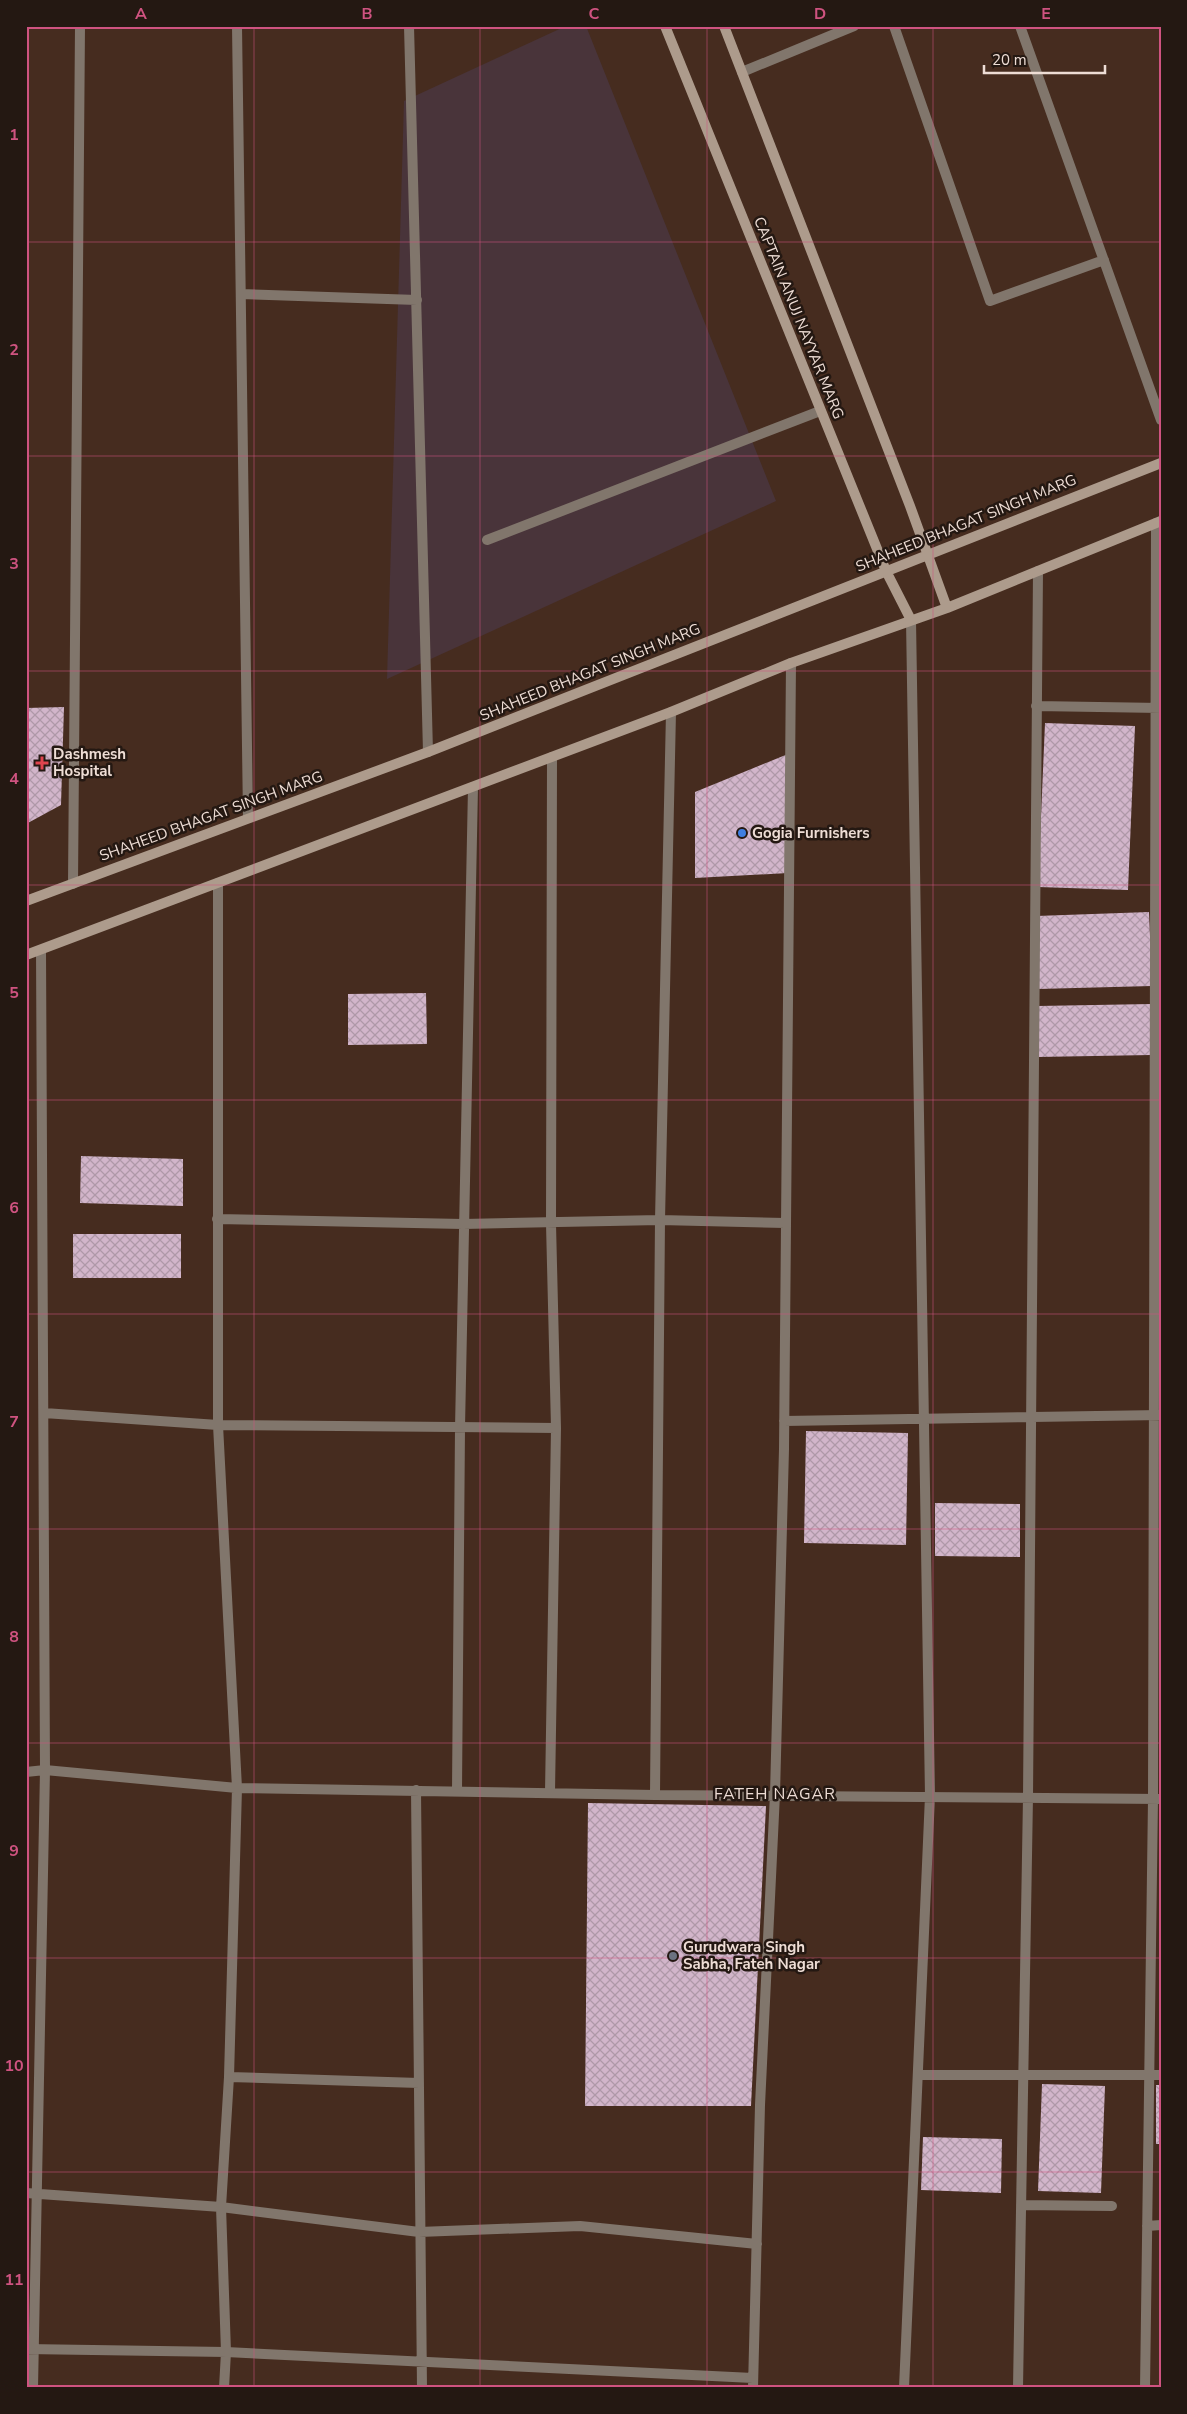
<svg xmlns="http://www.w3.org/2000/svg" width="1187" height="2414" font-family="'Nunito Sans',sans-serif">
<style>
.commercial{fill:#49343a}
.building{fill:url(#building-cross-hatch)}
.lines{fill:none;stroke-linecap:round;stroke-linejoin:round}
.street{stroke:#81766c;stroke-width:10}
.secondary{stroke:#ad9b8c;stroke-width:10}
.grid{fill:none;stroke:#cf5380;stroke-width:1;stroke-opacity:0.55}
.health-dot{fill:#e0444e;stroke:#241812;stroke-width:2}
.shop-dot{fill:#3f7fe0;stroke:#241812;stroke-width:2}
.worship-dot{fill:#6b7280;stroke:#241812;stroke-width:2}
.labels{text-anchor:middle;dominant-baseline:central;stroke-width:5;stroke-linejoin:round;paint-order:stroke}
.street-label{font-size:15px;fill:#eeddd5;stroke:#241812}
.poi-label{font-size:15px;font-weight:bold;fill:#eeddd5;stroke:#241812;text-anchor:start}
.neighbourhood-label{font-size:16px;letter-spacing:1px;fill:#eeddd5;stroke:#241812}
.neatline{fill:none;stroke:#cf5380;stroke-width:2}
.grid-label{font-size:16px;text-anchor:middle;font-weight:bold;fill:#cf5380}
</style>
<defs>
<pattern id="building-cross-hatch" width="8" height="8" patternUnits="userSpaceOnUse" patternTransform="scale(1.25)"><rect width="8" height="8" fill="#d2b5ca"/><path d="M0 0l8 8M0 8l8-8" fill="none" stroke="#af98a8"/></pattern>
</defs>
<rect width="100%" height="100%" fill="#462c1f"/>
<!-- commercial -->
<path class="commercial" d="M566 26H586L776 501 387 679 404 101Z"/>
<!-- building -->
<path class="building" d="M64 707 61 805 26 824V708Z
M1045 723 1135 726 1128 890 1038 887Z
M788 754V873L695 878V792Z
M1149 912 1152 986 1038 989 1036 916Z
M426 993 427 1044 348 1045V994Z
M1151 1004V1055L1038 1057 1037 1006Z
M81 1156 183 1159V1206L80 1203Z
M73 1234H181V1278H73Z
M806 1431 908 1433 906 1545 804 1543Z
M935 1503 1020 1504V1557L935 1556Z
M588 1803 766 1806 751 2106H585Z
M1042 2084 1105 2086 1101 2193 1038 2191Z
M1156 2085H1161V2144H1156Z
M923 2137 1002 2139 1001 2193 921 2190Z"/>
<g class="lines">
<!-- street -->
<path class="street" d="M237 26 248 818
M409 26 428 752
M894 26 990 301 1104 260
M1020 26 1161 420
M742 72 854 26
M241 294 417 300
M487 540 820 411
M1036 706 1161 708
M218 883V1425L237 1788 229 2077 221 2207 226 2352 224 2388
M73 884 80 26
M217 1219 463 1224 660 1220 785 1223
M44 1413 218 1425 556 1428
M784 1421 1161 1415
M26 1772 45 1770 237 1788 655 1795 1161 1799
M416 1790 422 2388
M457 1791 460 1428 473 787
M550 1792 556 1428 551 1224 552 757
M655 1795 660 1220 671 712
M918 2075H1161
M229 2077 419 2083
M26 2193 221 2207 419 2232 580 2226 757 2244
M1021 2205 1112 2206
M1147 2226 1161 2225
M26 2349 226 2352 753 2378
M33 2388 45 1770 41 950
M753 2388 760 2105 775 1794 784 1449 791 663
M904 2388 930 1796 911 620
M1018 2388 1028 1797 1038 571
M1145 2388 1153 1799 1156 523"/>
<!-- secondary -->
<path class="secondary" d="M665 26 886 571 911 620
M724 26 910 506 947 608
M26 901 428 752 1161 463
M26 955 671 712 791 663 947 608 1161 521"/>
</g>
<!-- grid -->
<path class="grid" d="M254 26V2388M480 26V2388M707 26V2388M933 26V2388M26 242H1161M26 456H1161M26 671H1161M26 885H1161M26 1100H1161M26 1314H1161M26 1529H1161M26 1743H1161M26 1958H1161M26 2172H1161"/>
<!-- markers -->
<path class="health-dot" d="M39.5 755.5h5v5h5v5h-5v5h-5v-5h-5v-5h5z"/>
<circle class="shop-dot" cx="742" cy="833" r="5"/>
<circle class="worship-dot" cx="673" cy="1956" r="5"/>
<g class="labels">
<!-- street labels -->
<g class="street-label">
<text transform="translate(799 318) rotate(68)">CAPTAIN ANUJ NAYYAR MARG</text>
<text transform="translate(966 523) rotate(-22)">SHAHEED BHAGAT SINGH MARG</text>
<text transform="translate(590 672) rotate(-22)">SHAHEED BHAGAT SINGH MARG</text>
<text transform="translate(211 816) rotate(-20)">SHAHEED BHAGAT SINGH MARG</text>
</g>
<!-- poi labels -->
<g class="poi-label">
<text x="53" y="754">Dashmesh<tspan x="53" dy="17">Hospital</tspan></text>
<text x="752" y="833">Gogia Furnishers</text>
<text x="683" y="1947">Gurudwara Singh<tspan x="683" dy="17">Sabha, Fateh Nagar</tspan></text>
</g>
<!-- neighbourhood labels -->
<g class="neighbourhood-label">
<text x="775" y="1794">FATEH NAGAR</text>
</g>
</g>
<!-- border -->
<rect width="1187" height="2414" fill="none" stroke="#241812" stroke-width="55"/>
<!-- scale -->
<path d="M984 65v8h121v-8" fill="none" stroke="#eeddd5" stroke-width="2.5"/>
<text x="992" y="65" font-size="15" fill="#eeddd5" stroke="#241812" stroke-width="4" paint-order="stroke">20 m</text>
<rect x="28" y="28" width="1132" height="2358" class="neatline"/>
<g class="grid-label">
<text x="141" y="19">A</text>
<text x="367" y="19">B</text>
<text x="594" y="19">C</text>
<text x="820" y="19">D</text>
<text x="1046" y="19">E</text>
<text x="14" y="140">1</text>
<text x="14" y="355">2</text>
<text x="14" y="569">3</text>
<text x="14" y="784">4</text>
<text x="14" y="998">5</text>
<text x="14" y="1213">6</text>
<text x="14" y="1427">7</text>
<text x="14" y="1642">8</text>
<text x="14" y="1856">9</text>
<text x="14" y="2071">10</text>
<text x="14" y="2285">11</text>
</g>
</svg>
